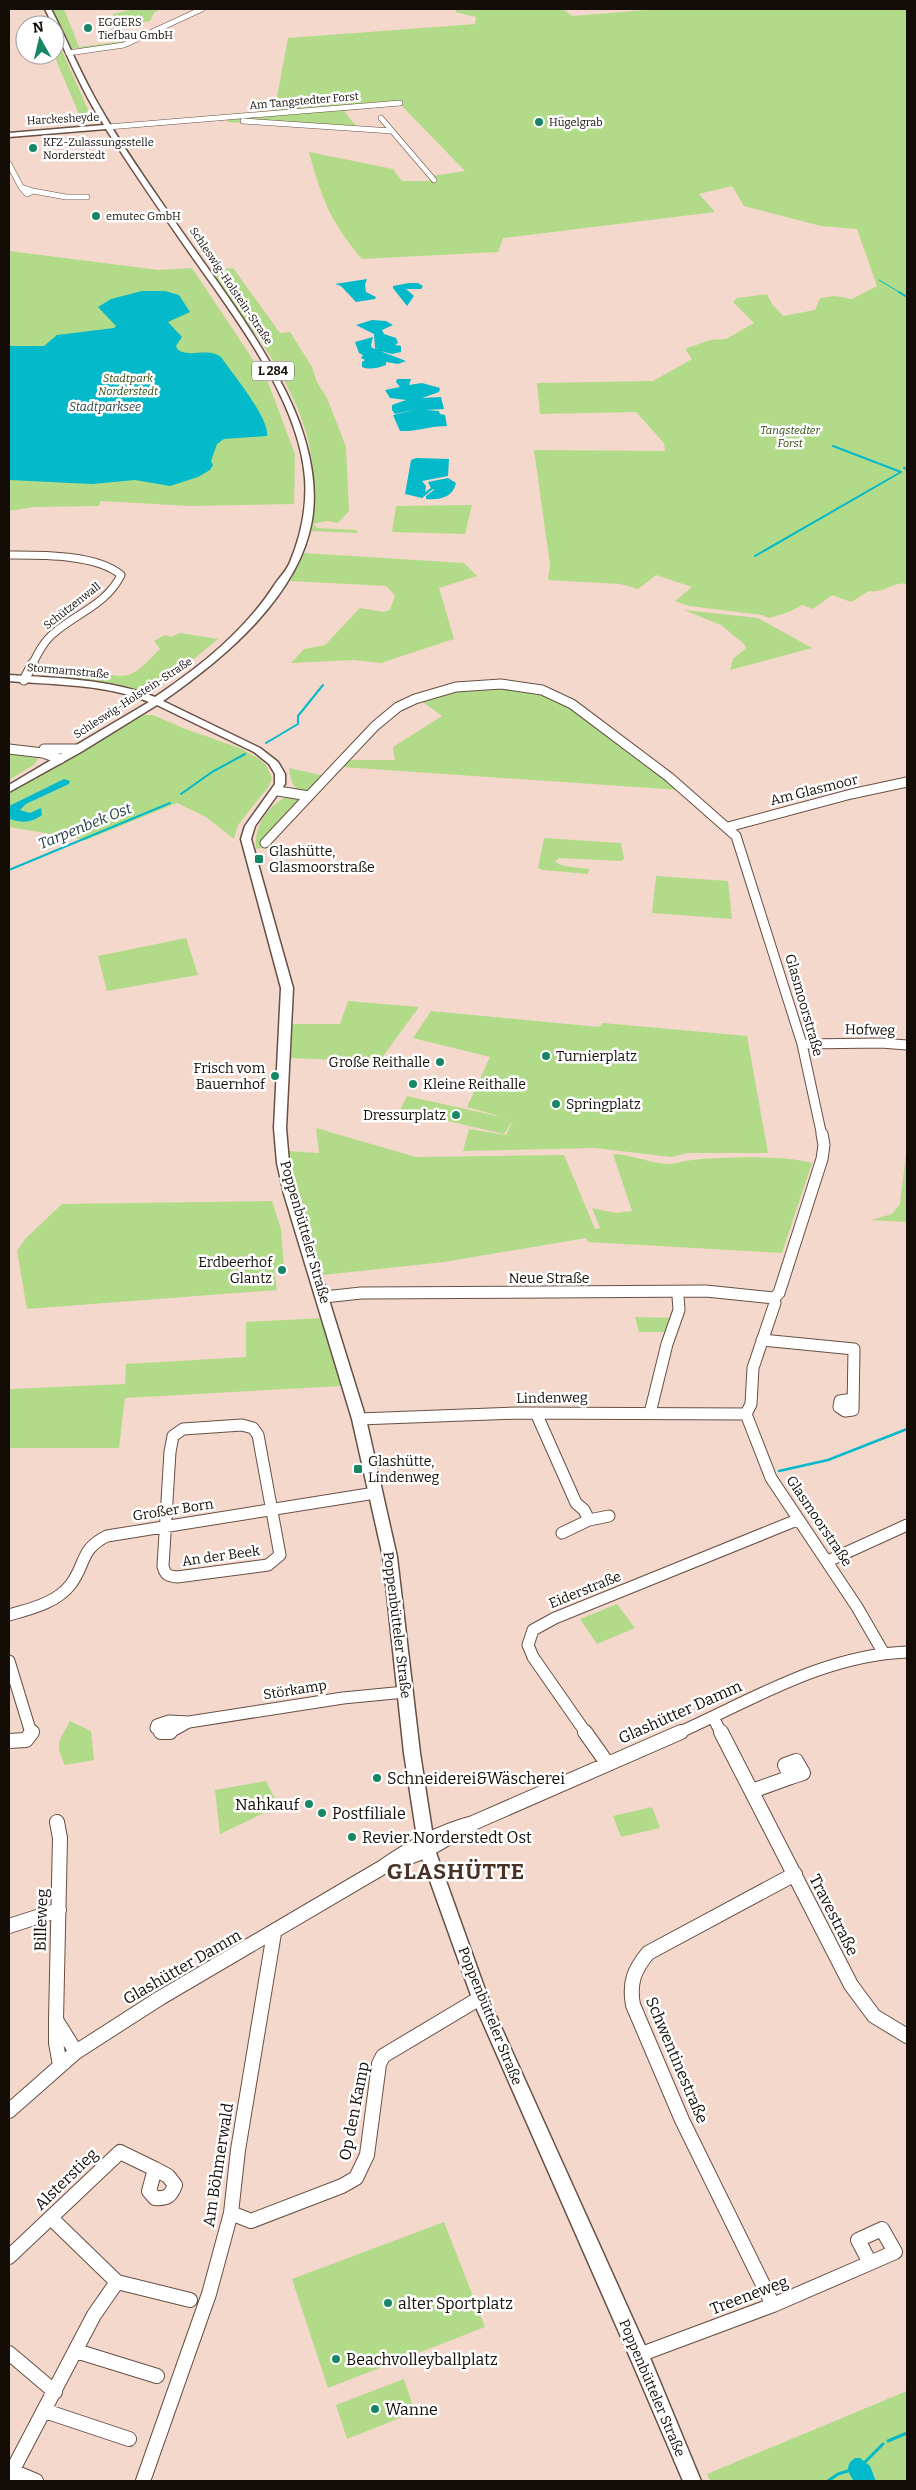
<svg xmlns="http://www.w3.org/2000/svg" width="916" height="2490" font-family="Bitter,serif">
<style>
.green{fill:#b2db89}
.water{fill:#04b9c9}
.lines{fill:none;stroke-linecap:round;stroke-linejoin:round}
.stream-far3{stroke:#04b9c9;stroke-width:1}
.stream-far2{stroke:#04b9c9;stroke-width:2}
.stream-far1{stroke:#04b9c9;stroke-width:2.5}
.stream{stroke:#04b9c9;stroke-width:3}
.minor-far4-casing{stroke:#675045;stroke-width:6}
.minor-far3-casing{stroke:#675045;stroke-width:9}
.minor-far2-casing{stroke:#675045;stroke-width:11}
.minor-far1-casing{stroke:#675045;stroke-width:13}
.minor-casing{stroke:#675045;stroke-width:16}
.major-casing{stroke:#675045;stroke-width:3}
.minor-far4{stroke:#fff;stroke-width:5}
.minor-far3{stroke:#fff;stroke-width:7}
.minor-far2{stroke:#fff;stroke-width:9}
.minor-far1{stroke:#fff;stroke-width:11}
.minor{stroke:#fff;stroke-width:14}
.major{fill:#fff;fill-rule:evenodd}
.poi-dot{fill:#168664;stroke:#fff;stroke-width:2}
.labels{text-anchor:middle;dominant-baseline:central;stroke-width:5;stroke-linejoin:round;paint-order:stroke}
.far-poi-label{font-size:11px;fill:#140c07;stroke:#fff;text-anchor:start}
.far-street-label{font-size:11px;fill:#140c07;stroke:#fff}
.far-park-label{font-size:11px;font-style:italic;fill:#304a0d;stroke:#fff}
.shield{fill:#fff;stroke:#5a5551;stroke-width:1}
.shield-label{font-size:12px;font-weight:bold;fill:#140c07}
.far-water-label{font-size:12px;font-style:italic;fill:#263e41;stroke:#fff}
.street-label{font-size:14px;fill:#140c07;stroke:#fff}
.poi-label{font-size:14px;fill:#140c07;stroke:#fff;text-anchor:start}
.water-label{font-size:15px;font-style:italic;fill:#263e41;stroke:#fff}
.near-street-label{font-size:16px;fill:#140c07;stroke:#fff}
.near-poi-label{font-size:16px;fill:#140c07;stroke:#fff;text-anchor:start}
.near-district-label{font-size:22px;font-weight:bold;letter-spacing:1px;fill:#483328;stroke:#fff}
</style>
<rect width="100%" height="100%" fill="#f4d8cb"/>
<!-- green -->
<path class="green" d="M52 9H64L79 47 118 42 156 28 113 46 69 49Z
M134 9H160L154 13 150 21 133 24 114 16 113 14Z
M457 9H563L572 16 660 9H907V584C893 581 884 594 869 591L851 602 832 595 813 609 802 605 789 612 769 618 762 615 689 606 675 601 692 587 656 575 638 589 620 584 548 580 550 565 534 450 665 451 664 443 636 412 540 414 537 383 653 381 692 359 685 349 710 340 726 339 754 323 733 302 737 298 767 294 772 304 783 316 815 310 820 298 835 296 852 299 877 286 857 229 821 226 744 206 732 186 699 194 715 212 503 238 498 252 362 259C330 221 322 200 309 152L393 169 402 181H430L429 179 432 176 465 171 401 105 344 111 360 131 228 122 226 118 274 113 288 38 475 24 476 17 455 12Z
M55 35 94 123 78 124V112L54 55Z
M9 251 159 270 192 268 268 382 295 454 294 504 190 506 101 501 99 506 34 507 9 511Z
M233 268 280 333 290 332 312 367 317 382 327 398 346 447 349 511 338 523 326 521 313 524 317 528 357 530V533L310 531 306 546C309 526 314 505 314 485 313 401 255 334 208 269Z
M472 505 465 534 392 532 396 506Z
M304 553 464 563 477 576 439 588 454 639 381 663 353 660 291 663 304 649 325 645 360 608 383 612 390 610 395 595 386 586 290 581Z
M684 610 758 618 812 648 730 670 733 659 746 648 744 644 721 625Z
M180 633 218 639 154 692 146 693 111 684 59 677C71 668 80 666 94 668L93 671C132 681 133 676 160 649L154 641 165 635 171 637Z
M477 686 535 691 558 699 679 790 342 767 348 760H395L393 747 442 716 420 700Z
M144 715H153L183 728 242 749 259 759 266 765 272 778 269 786 238 825 234 839 206 817 177 803 86 840 9 827V819L21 822 30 813 20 810 26 804 69 784 64 779 9 806V793Z
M9 752 39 755 35 764 9 780Z
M289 768 325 776 309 793C293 790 291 783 289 768Z
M293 794 311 797C298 812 275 846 256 849 253 825 271 801 293 794Z
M544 838 621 843 624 859 621 861 559 858 555 862 564 866 589 869 588 874 543 870 538 868Z
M656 876 728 881 732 919 652 913Z
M186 938 198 975 107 991 98 956Z
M348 1001 419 1007 381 1059 368 1058 360 1061 290 1058 292 1024H340Z
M431 1011 599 1027 603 1023 747 1036 768 1153H688L671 1157 595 1148 463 1151 469 1129 506 1135 513 1120 504 1134 400 1110 407 1096 506 1118 467 1107 490 1057 413 1038Z
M316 1128 416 1157 564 1155 595 1229 600 1228 592 1208 616 1213 632 1211 613 1154C632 1154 650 1164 670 1164 677 1164 685 1160 693 1160 723 1157 784 1155 812 1163L782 1253 588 1242 586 1238 444 1262 323 1275 287 1151 319 1153Z
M907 1146V1219L905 1222 871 1220 892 1214 900 1204Z
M272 1201 281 1229 284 1267 274 1268 277 1290 27 1309 17 1251 25 1239 62 1204Z
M635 1317 672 1318 668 1332H639Z
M323 1318 341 1386 125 1398 119 1448H9V1389L125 1384 126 1364 246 1357V1322Z
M617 1604 635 1628 597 1644 580 1619Z
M70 1721 91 1731 94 1760 65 1765C54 1743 59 1742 70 1721Z
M266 1781 279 1806 220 1834 215 1790Z
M652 1807 660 1828 621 1837 613 1816Z
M444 2222 485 2327 328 2388 292 2279Z
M404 2379 415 2412 347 2439 336 2405Z
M907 2391V2481H876L874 2474 848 2466V2471L854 2481H710L707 2474Z"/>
<!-- water -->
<path class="water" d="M367 279 365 285 366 292 376 297 375 299 356 302 341 286 335 284Z
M409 283H418L423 286 421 289H406L414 296 407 306 393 288V286Z
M142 291H165L179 295 190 312 168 322 182 337 176 346 178 350C191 358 208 347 221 357 231 372 270 418 267 436L224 439 217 444 211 461 213 465 210 470 198 477 170 486 135 480 92 484 9 480V346H44L57 335 114 328 116 326 98 307 111 299Z
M372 320 386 321 393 325 382 330 384 334 396 338 398 343 395 345 401 346V352L392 354 380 351 406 361 398 364 386 362V365C379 368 369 370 362 367V362L365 360 361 358 363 355 359 353 355 342 373 337 371 345 372 348 378 349 375 348 374 334 356 325Z
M397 379H411L409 385 422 383 440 388 439 392 422 398 441 397 444 409 426 410 439 411 440 414 445 415 447 426C430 426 416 432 400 431L393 415 418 409 395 414 392 410V405L406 400 390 398 385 390 400 387 396 382Z
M416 458 449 459 448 476 422 481 426 486 425 492 431 488 428 482 448 478 456 483C453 497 441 500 426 499V496L434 490 433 489 422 498 405 494 411 460Z
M64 779 70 781 69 784 26 804 20 810 30 813 41 808 42 815C31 823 22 823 9 819V806Z
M855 2458H860L870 2466 876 2481H854C847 2472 845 2465 855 2458Z"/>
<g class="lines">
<!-- stream-far3 -->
<path class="stream-far3" d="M879 280 901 293"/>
<!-- stream-far2 -->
<path class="stream-far2" d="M899 292 907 297
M904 468 907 469
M755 556 901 472 833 446
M266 743 298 724V716L323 685
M181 794 212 772 245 754
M9 870 170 803"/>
<!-- stream-far1 -->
<path class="stream-far1" d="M779 1471 828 1460 907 1429"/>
<!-- stream -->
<path class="stream" d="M888 2441 907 2433
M864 2463 883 2444
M828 2481 838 2474 851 2470"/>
<defs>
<path id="minor-far4" d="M68 53 124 45 202 9
M381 118 434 180
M243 121 392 131
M108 127 400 103
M9 164 21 187
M21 187 33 191 27 194Z
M33 191 66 197H87"/>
<path id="minor-far3" d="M9 555C40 555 97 554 121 575 107 604 77 613 54 633 44 641 38 653 32 665"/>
<path id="minor-far2" d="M24 680 33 663
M9 749 43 753 60 759
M44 749H76
M278 791 309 796 375 726 398 707 415 699 456 687 501 684 542 690 572 704 669 777 736 836 802 1044 822 1136
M728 827 851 794 907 782
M265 843 309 796
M802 1044 881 1043 907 1045"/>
<path id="minor-far1" d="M822 1134 824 1145 822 1159 779 1293 774 1298 775 1303 753 1368 751 1404 746 1414 771 1478 857 1607 883 1652
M324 1297 361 1293 706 1291 774 1298
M762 1340 854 1349 853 1410 845 1411 839 1407 840 1401 853 1399
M536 1413 576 1503 584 1510 589 1520
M650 1413 667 1344 679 1310 678 1296
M359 1419 518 1413 746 1414
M242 1425 253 1428 258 1435 280 1555 268 1565 177 1577C168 1576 165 1575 163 1566L170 1452 173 1436 183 1429Z
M562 1533 589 1520 609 1516
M828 1561 907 1525
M9 1615C30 1609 57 1603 71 1584 86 1564 80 1549 107 1536L375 1493
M9 1661 31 1733
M713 1717 721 1733
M169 1721 189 1722C177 1727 168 1738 156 1728L157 1725Z
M189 1722 343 1698 405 1692
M586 1733 533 1657 528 1645 533 1630 555 1618 797 1520
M678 1733C752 1700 824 1655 907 1652"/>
<path id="minor" d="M161 1732H170
M585 1732 607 1763
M721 1732 851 1985 874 2016 907 2036
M9 1741 26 1740 32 1732
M796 1761 803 1773 791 1777 785 1765Z
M752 1791 791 1777
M57 1822 60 1838 56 2020 76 2052
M389 1865 427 1850 470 1825
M9 1926 59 1910
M56 2021V2043L60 2065
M9 2111 76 2052 160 1998 383 1867C411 1847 440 1832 473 1823L681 1732
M155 2169 168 2176 175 2185C171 2196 167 2199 155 2198L149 2191Z
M231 2213 251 2221 342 2186 356 2178 367 2155 379 2064 383 2056 480 1998
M882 2229 895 2252 870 2263 858 2240Z
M9 2257 120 2152 155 2169
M117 2282 190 2300
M773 2305 682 2120 633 2005C629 1983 634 1970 648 1953L795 1874
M76 2351 157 2376
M9 2353 55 2392
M639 2355 773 2305 870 2263
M45 2411 129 2439
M12 2471 36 2481
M9 2477 94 2315 117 2282 51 2218
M143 2481 209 2294 231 2213 238 2150 274 1933"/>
<path id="major" d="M45 9H51C68 42 82 77 101 109 122 146 147 181 171 216 211 274 255 330 286 392 305 430 319 477 312 520 299 597 223 659 163 701L260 748 278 762 285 774V784L255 826 251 839 293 988 286 1128 289 1163 296 1194 366 1419 397 1557 420 1753 435 1850 488 1998 646 2348 701 2481H683L632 2362 472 1998 419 1850 404 1753 383 1557 352 1419 284 1194 277 1163 274 1128 281 988 241 839 245 826 275 784V774L269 764 254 752 157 705 81 752 9 792V785L149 702C106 684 55 685 9 681V675C57 678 110 679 155 697 201 666 245 631 275 584 280 577 287 570 290 562 301 536 307 506 305 478 299 401 236 319 193 258 163 215 134 173 106 129L9 137V133L104 125C80 89 64 46 45 9Z"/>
</defs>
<!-- minor-far4 casing -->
<use href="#minor-far4" class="minor-far4-casing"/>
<!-- minor-far3 casing -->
<use href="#minor-far3" class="minor-far3-casing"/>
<!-- minor-far2 casing -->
<use href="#minor-far2" class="minor-far2-casing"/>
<!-- minor-far1 casing -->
<use href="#minor-far1" class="minor-far1-casing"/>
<!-- minor casing -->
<use href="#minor" class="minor-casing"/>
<!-- major casing -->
<use href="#major" class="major-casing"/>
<!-- minor-far4 -->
<use href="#minor-far4" class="minor-far4"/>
<!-- minor-far3 -->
<use href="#minor-far3" class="minor-far3"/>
<!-- minor-far2 -->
<use href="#minor-far2" class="minor-far2"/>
<!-- minor-far1 -->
<use href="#minor-far1" class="minor-far1"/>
<!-- minor -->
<use href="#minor" class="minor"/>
<!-- major -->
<use href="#major" class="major"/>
</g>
<!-- markers -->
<g class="poi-dot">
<circle cx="88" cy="28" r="5"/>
<circle cx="539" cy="122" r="5"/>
<circle cx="33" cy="148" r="5"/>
<circle cx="96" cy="216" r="5"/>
<rect x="254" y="854" width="10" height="10" rx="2.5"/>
<circle cx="546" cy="1056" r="5"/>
<circle cx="440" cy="1062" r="5"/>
<circle cx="275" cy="1076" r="5"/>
<circle cx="413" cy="1084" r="5"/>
<circle cx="556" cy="1104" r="5"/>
<circle cx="456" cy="1115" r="5"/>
<circle cx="282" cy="1270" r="5"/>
<rect x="353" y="1464" width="10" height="10" rx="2.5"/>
<circle cx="377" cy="1778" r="5"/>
<circle cx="309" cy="1804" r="5"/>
<circle cx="322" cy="1813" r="5"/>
<circle cx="352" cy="1837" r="5"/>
<circle cx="388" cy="2303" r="5"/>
<circle cx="336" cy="2359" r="5"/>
<circle cx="375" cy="2409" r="5"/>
</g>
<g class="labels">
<!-- far-poi labels -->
<g class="far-poi-label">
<text x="98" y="22">EGGERS<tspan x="98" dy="13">Tiefbau GmbH</tspan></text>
<text x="549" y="122">Hügelgrab</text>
<text x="43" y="142">KFZ-Zulassungsstelle<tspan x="43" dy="13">Norderstedt</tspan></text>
<text x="106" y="216">emutec GmbH</text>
</g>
<!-- far-street labels -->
<g class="far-street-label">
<text transform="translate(304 101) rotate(-5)">Am Tangstedter Forst</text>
<text transform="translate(63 119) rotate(-3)">Harckesheyde</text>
<text transform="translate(231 286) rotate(56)">Schleswig-Holstein-Straße</text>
<text transform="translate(72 606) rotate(-38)">Schützenwall</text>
<text transform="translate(68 671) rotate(5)">Stormarnstraße</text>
<text transform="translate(133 698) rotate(-33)">Schleswig-Holstein-Straße</text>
</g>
<!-- far-park labels -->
<g class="far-park-label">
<text x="128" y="378">Stadtpark<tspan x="128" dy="13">Norderstedt</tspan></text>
<text x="790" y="430">Tangstedter<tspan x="790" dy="13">Forst</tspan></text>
</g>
<!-- shield labels -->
<rect class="shield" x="252" y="361.5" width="42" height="19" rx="4"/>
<g class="shield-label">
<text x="273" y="371">L 284</text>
</g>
<!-- far-water labels -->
<g class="far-water-label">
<text x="105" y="407">Stadtparksee</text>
</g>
<!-- street labels -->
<g class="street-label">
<text transform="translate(814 790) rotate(-14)">Am Glasmoor</text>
<text transform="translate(804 1005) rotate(74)">Glasmoorstraße</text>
<text transform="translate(870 1030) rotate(1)">Hofweg</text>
<text transform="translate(305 1232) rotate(74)">Poppenbütteler Straße</text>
<text x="549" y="1278">Neue Straße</text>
<text transform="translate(552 1398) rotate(-1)">Lindenweg</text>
<text transform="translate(173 1510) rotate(-9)">Großer Born</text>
<text transform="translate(819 1521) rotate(56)">Glasmoorstraße</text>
<text transform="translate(221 1556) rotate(-8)">An der Beek</text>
<text transform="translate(585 1590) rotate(-22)">Eiderstraße</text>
<text transform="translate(397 1625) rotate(83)">Poppenbütteler Straße</text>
<text transform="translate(295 1690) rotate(-9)">Störkamp</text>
<text transform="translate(490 2016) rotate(68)">Poppenbütteler Straße</text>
<text transform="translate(652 2388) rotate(67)">Poppenbütteler Straße</text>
</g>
<!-- poi labels -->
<g class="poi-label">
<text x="269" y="851">Glashütte,<tspan x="269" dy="16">Glasmoorstraße</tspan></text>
<text x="556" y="1056">Turnierplatz</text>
<text x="430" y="1062" text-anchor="end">Große Reithalle</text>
<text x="265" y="1068" text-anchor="end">Frisch vom<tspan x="265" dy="16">Bauernhof</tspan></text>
<text x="423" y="1084">Kleine Reithalle</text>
<text x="566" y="1104">Springplatz</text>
<text x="446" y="1115" text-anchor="end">Dressurplatz</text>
<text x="272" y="1262" text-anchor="end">Erdbeerhof<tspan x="272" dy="16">Glantz</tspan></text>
<text x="368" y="1461">Glashütte,<tspan x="368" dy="16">Lindenweg</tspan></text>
</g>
<!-- water labels -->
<g class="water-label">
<text transform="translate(85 826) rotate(-22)">Tarpenbek Ost</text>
</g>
<!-- near-street labels -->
<g class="near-street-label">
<text transform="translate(680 1712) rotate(-24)">Glashütter Damm</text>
<text transform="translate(834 1915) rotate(63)">Travestraße</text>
<text transform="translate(41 1920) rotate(-88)">Billeweg</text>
<text transform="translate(182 1967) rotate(-30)">Glashütter Damm</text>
<text transform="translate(677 2060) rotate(67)">Schwentinestraße</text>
<text transform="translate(354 2111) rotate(-79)">Op den Kamp</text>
<text transform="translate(218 2165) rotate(-81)">Am Böhmerwald</text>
<text transform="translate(66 2179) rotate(-44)">Alsterstieg</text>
<text transform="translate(749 2295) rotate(-21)">Treeneweg</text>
</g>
<!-- near-poi labels -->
<g class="near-poi-label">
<text x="387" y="1778">Schneiderei&amp;Wäscherei</text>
<text x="299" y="1804" text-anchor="end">Nahkauf</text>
<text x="332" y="1813">Postfiliale</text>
<text x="362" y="1837">Revier Norderstedt Ost</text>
<text x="398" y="2303">alter Sportplatz</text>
<text x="346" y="2359">Beachvolleyballplatz</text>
<text x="385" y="2409">Wanne</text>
</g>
<!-- near-district labels -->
<g class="near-district-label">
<text x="456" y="1871">GLASHÜTTE</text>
</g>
</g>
<!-- border -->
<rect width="916" height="2490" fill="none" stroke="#140c07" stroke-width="20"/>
<!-- north arrow -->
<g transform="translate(40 40) rotate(352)"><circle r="24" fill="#ffffff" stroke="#a19e9c"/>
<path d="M0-4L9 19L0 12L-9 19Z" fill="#168664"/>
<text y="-8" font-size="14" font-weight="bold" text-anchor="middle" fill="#140c07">N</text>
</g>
</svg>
